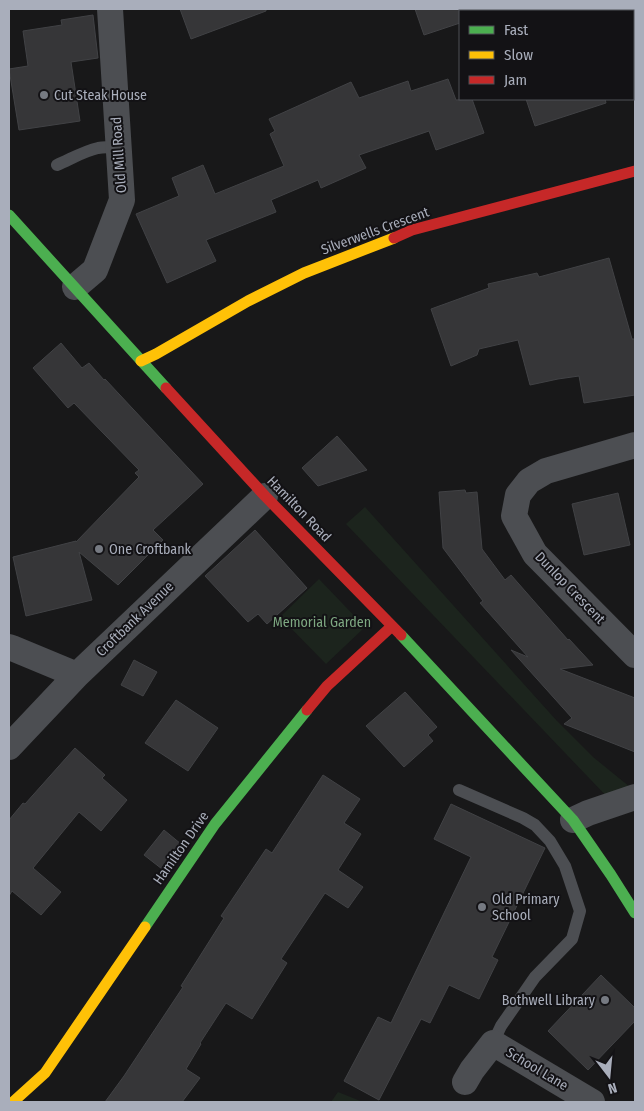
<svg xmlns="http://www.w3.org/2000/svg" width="644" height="1111" font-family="'Fira Sans Condensed',sans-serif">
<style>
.green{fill:#1c241d}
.building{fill:#363638;stroke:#414245}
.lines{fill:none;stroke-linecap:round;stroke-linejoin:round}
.lane{stroke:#4c4e52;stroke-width:12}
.street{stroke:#4c4e52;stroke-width:26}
.fast{stroke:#4caf50;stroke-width:11}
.slow{stroke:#ffc107;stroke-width:11}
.jam{stroke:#c62828;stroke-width:11}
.poi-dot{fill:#767a82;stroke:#131215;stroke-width:2}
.labels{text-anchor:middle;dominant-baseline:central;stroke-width:4;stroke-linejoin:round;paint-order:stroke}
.poi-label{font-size:14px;fill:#a9aebb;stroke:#131215;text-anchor:start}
.street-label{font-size:14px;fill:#a9aebb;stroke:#131215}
.park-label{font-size:14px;fill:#7ea882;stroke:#131215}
</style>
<rect width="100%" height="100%" fill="#181819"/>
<!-- green -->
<path class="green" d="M365 507 557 721 593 757 630 787 612 802 346 524Z
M319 579 365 627 326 664 280 617Z
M338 1092 363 1102H331Z"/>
<!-- building -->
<path class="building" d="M180 9H266V11L191 39Z
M415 9H491V11H460V23L424 35Z
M93 15 98 58 71 62 80 121 19 130 9 69 28 66 23 31 62 25 61 20Z
M448 79 456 100 472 99 484 133 436 150 429 131 359 155 366 168 321 188 318 180 271 200 276 212 206 240 216 261 167 283 136 214 179 196 172 178 203 165 215 194 284 166 270 134 275 131 269 119 351 82 359 98 408 81 411 91Z
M526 99H605L606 103 535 126Z
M609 258 632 339H635V395L584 403 579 376 558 379 530 385 518 340 479 349 477 355 451 366 431 309 489 288 488 284 537 273 539 277Z
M61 343 82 368 89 363 104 380 105 379 203 484 153 530 163 540 118 585 79 552 92 600 26 616 13 557 76 541V542L139 477 135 473 139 470 74 403 68 408 33 368Z
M337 436 367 470 318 486 302 468Z
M465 490 466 493 477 492 482 549 505 580 511 575 568 640 569 639 593 665 560 669 635 698V752L564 724 572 718 511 650 528 657 480 603 483 601 443 548 439 492Z
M618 493 630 545 584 555 572 504Z
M255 530 307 588 267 624 258 614 248 622 205 576Z
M134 660 157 672 143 696 121 685Z
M405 692 437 727 428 735 433 741 404 767 366 726Z
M176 700 218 728 188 771 145 743Z
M75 748 105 775 102 778 127 800 101 831 79 812 33 868 61 892 41 915 12 891 9 896V820L23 803 25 804Z
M323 775 360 799 344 823 361 834 338 870 363 887 348 908 325 893 281 959 287 963 252 1019 226 1003 200 1043 201 1044 186 1069 200 1078 182 1102H105L124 1076 183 987 181 986 224 918 221 916 266 849 272 853Z
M451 804 545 848 492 957 498 960 479 999 449 985 430 1023 421 1019 379 1100 344 1081 378 1017 391 1023 471 857 434 839Z
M164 830 181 844 162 869 144 855Z
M601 975 635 1008V1021L588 1070 548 1031Z"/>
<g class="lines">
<!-- lane -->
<path class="lane" d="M57 165C71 159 84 151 98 148 105 147 112 147 118 147
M459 790 523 818 535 825 550 841 565 866 580 911 572 939 535 977 501 1026 493 1043"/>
<!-- street -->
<path class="street" d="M75 287 95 270 122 200 110 9
M635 445 546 471 529 481 518 495 514 516 535 554 635 655
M9 647 12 648 77 675
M9 747 77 675 265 496
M573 820 588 813 635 797
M465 1082 472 1070 493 1043 592 1102"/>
<!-- fast -->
<path class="fast" d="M9 215 166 388
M401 635 573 820 611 875 635 913
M145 927 215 824 307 710"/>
<!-- slow -->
<path class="slow" d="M141 361 156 354 248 301 304 273 394 238
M13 1102 45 1073 145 927"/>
<!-- jam -->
<path class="jam" d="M394 238 412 230 635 171
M166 388 265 496 401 635
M307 710 327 686 392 626"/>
</g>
<!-- markers -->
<g class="poi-dot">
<circle cx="44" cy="95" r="5"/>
<circle cx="99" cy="549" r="5"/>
<circle cx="482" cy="907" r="5"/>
<circle cx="605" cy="1000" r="5"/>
</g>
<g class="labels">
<!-- poi labels -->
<g class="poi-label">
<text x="54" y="95">Cut Steak House</text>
<text x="109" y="549">One Croftbank</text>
<text x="492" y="899">Old Primary<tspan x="492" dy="16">School</tspan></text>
<text x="595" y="1000" text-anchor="end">Bothwell Library</text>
</g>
<!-- street labels -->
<g class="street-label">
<text transform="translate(119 155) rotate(-94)">Old Mill Road</text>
<text transform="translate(375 231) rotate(-20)">Silverwells Crescent</text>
<text transform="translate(299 509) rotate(46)">Hamilton Road</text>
<text transform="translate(570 588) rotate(46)">Dunlop Crescent</text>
<text transform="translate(135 619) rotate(-44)">Croftbank Avenue</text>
<text transform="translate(181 848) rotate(-55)">Hamilton Drive</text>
<text transform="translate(537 1069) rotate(31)">School Lane</text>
</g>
<!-- park labels -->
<g class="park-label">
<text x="322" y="622">Memorial Garden</text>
</g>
</g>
<!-- border -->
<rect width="644" height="1111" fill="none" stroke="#a9aebb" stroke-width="20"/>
<!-- legend -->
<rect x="459" y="10" width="175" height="90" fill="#131215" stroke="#4f5057"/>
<rect x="469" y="26" width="25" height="8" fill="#4caf50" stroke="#4f5057"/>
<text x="504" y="35" font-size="15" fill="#a9aebb">Fast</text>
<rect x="469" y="51" width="25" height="8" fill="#ffc107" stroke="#4f5057"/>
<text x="504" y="60" font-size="15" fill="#a9aebb">Slow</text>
<rect x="469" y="76" width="25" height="8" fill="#c62828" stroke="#4f5057"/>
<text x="504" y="85" font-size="15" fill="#a9aebb">Jam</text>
<!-- north arrow -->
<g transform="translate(609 1076) rotate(164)" stroke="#131215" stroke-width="4" paint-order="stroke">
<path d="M0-4L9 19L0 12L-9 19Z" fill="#a9aebb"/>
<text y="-8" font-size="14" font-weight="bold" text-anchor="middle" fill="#a9aebb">N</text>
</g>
</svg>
